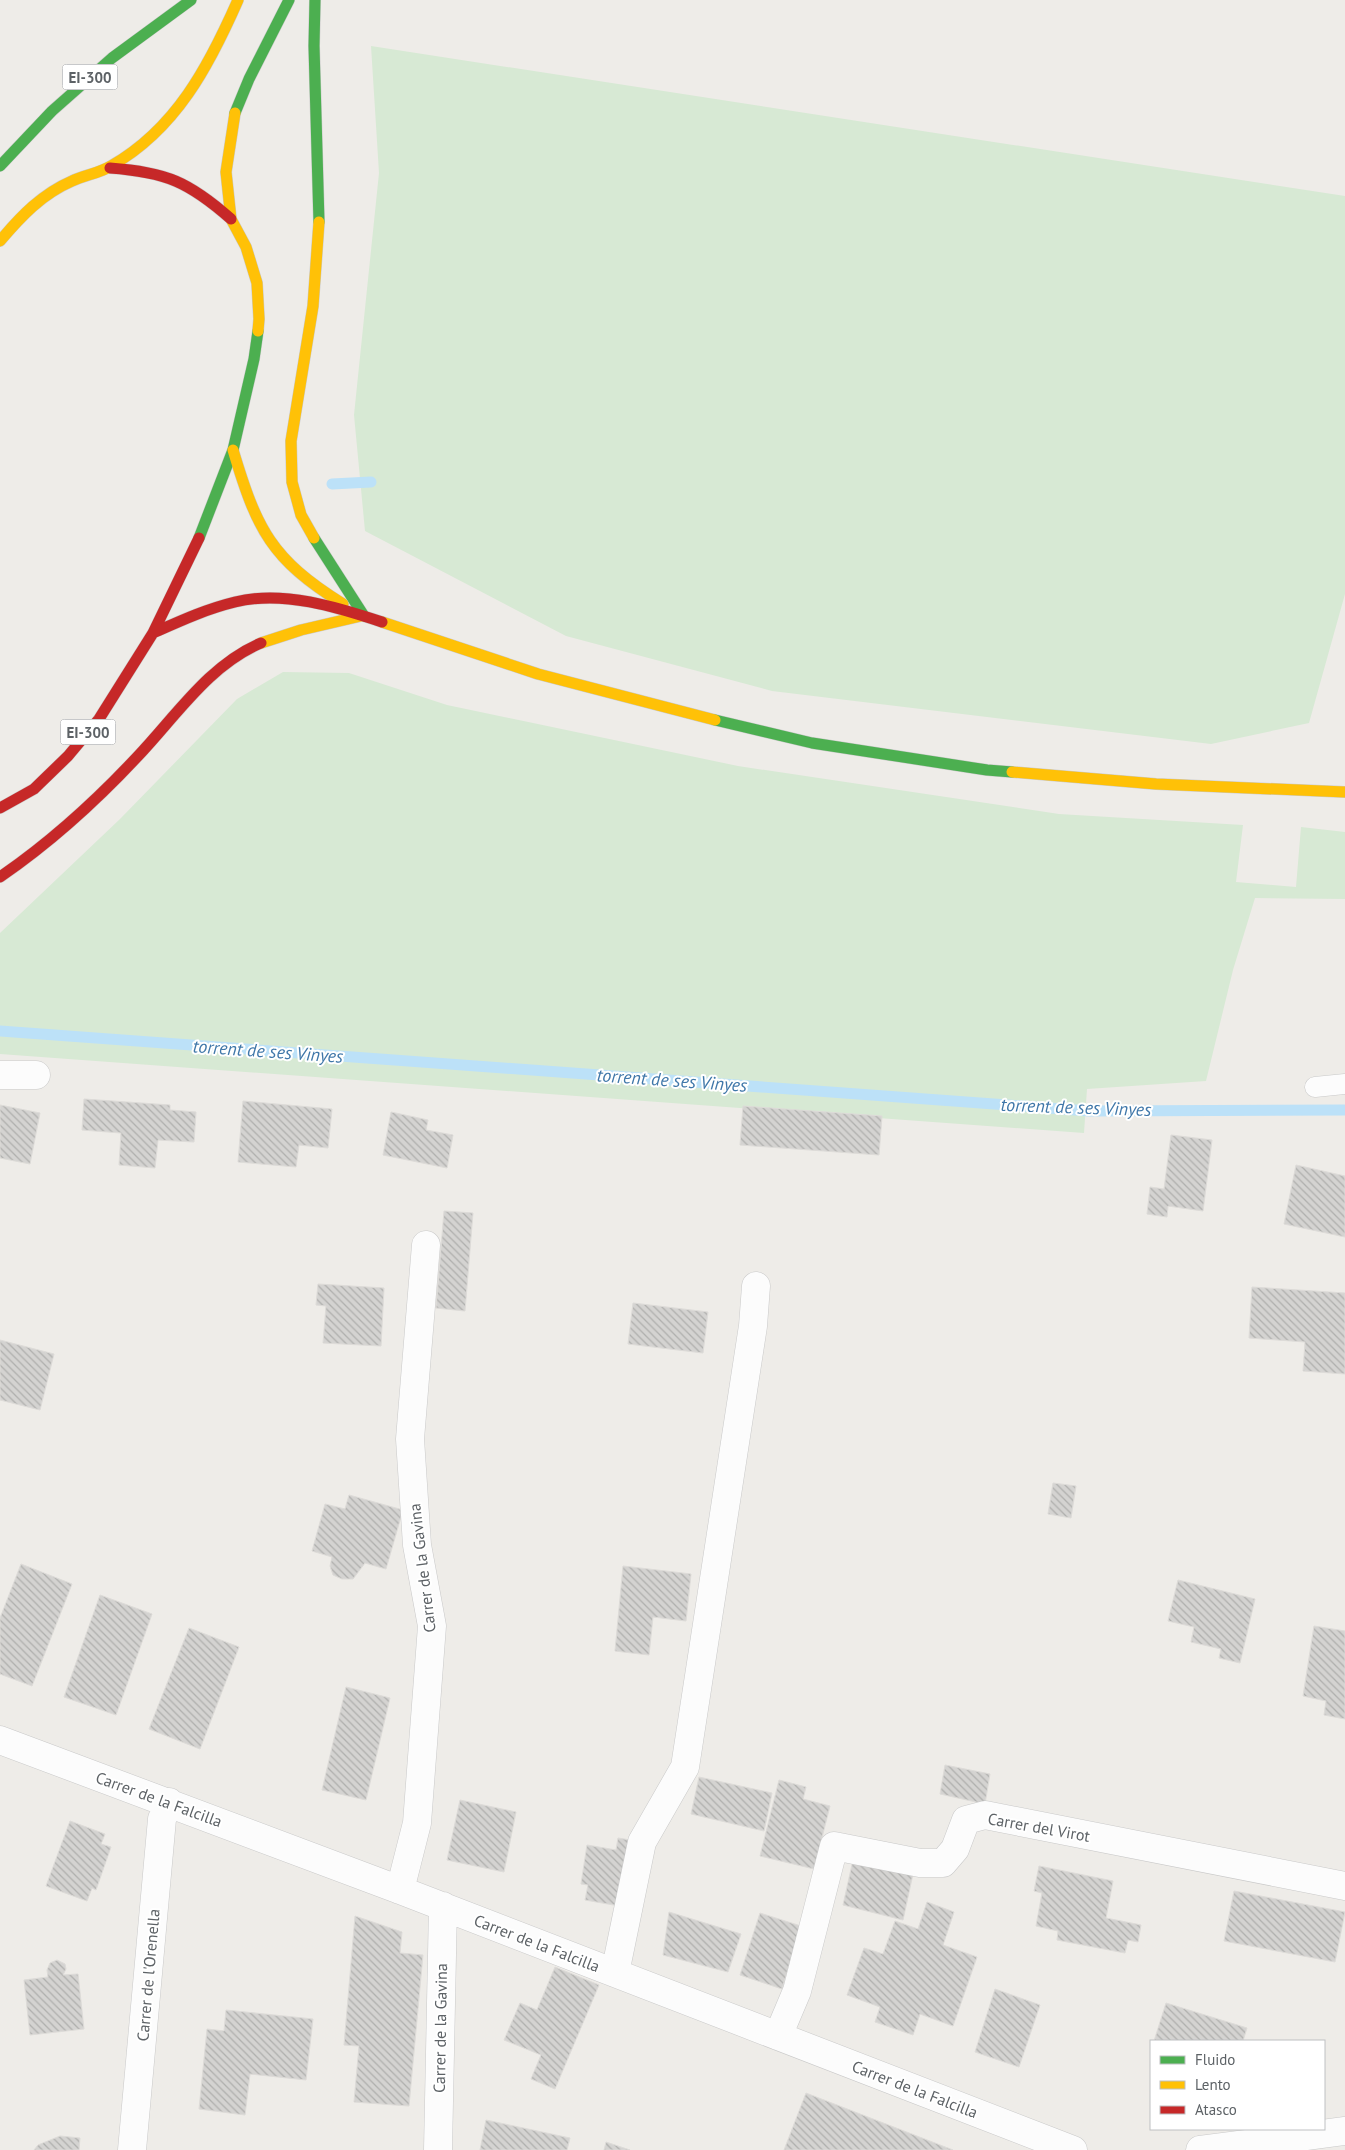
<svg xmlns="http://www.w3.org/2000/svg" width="1345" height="2150" font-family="'PT Sans',sans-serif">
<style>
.green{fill:#d7e9d4}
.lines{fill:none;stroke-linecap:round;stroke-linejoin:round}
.stream{stroke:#bce1f8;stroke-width:11}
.building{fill:url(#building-back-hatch);stroke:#dddbd8}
.lane-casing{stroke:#c9c9c9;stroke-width:21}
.street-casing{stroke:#c9c9c9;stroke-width:29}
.fast-casing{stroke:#cacaca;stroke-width:12}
.slow-casing{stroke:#cacaca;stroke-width:12}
.jam-casing{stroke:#cacaca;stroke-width:12}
.lane{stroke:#fcfcfc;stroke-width:20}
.street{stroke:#fcfcfc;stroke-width:28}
.fast{stroke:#4caf50;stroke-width:11}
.slow{stroke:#ffc107;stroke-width:11}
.jam{stroke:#c62828;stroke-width:11}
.labels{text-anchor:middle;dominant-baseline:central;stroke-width:4;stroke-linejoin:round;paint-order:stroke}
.shield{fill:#fff;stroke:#8e9194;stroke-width:1}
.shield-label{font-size:15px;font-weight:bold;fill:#5d6266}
.street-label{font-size:16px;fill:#5d6266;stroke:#fff}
.water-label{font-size:18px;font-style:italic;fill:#3f77a9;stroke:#fff}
</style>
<defs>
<pattern id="building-back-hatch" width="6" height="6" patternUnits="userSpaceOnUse" patternTransform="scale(1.25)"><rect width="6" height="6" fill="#d4d3d1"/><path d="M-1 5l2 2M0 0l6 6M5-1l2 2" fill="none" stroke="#afafad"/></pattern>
</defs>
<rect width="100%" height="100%" fill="#eeece8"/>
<!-- green -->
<path class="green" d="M371 46 1345 196V594L1309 723 1211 744 772 691 566 636 365 531 354 415 379 173Z
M283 672 349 673 447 705 738 766 1059 814 1243 825 1236 882 1296 887 1301 827 1345 832V899L1255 898 1233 970 1206 1081 1087 1089 1084 1133 0 1054V933L120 819 237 699Z"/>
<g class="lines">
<!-- stream -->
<path class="stream" d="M332 484 371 482
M0 1031 1089 1111 1345 1110"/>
</g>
<!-- building -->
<path class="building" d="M84 1099 170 1105V1110L196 1112 194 1142 158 1140 155 1168 119 1165 121 1133 82 1130Z
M243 1101 332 1109 328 1148 299 1145 296 1167 238 1162Z
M0 1105 40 1113 30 1164 0 1158Z
M743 1106 882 1116 879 1155 740 1145Z
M391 1112 428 1120 426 1130 453 1135 447 1168 383 1155Z
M1171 1135 1212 1140 1203 1211 1168 1206 1167 1217 1147 1214 1150 1187 1164 1189Z
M1296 1165 1345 1176V1237L1284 1224Z
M444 1211 473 1213 465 1311 436 1308Z
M318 1284 384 1288 381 1346 323 1343 326 1306 316 1305Z
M1252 1287 1345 1293V1374L1303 1371 1305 1342 1249 1338Z
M633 1303 708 1312 703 1353 628 1344Z
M0 1340 54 1354 40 1410 0 1400Z
M1053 1483 1076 1486 1071 1518 1048 1514Z
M349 1495 403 1510 386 1569 365 1563 353 1579H342L333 1575 330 1566 332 1557 312 1551 325 1504 345 1509Z
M21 1564 72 1584 32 1686 0 1674V1618Z
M623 1566 691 1574 686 1621 653 1617 649 1655 615 1651Z
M1178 1580 1255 1599 1240 1663 1219 1658 1221 1649 1191 1642 1194 1627 1168 1621Z
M100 1595 152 1614 116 1715 64 1697Z
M1314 1626 1345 1631V1719L1324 1715 1326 1701 1303 1696Z
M189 1628 239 1647 200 1749 149 1729Z
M346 1687 390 1698 366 1800 322 1790Z
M945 1765 990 1774 985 1804 940 1794Z
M699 1777 772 1793 764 1831 691 1814Z
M779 1780 806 1787 803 1799 830 1806 814 1869 760 1856Z
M460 1800 516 1812 504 1872 447 1860Z
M70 1821 105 1834 101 1844 111 1847 96 1890 92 1888 87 1901 46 1886Z
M618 1838 636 1841 625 1907 585 1900 588 1885 581 1884 587 1845 616 1850Z
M853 1860 913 1874 903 1920 843 1905Z
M1039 1866 1113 1881 1106 1918 1141 1925 1138 1942 1128 1940 1125 1953 1057 1940 1058 1931 1036 1926 1042 1893 1034 1891Z
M1234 1891 1345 1912 1335 1962 1224 1941Z
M927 1902 954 1912 943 1945 977 1957 953 2026 920 2014 913 2035 875 2022 880 2007 847 1995 864 1948 883 1954 895 1921 918 1929Z
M669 1912 741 1934 728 1972 663 1955Z
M760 1913 801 1926 782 1989 740 1975Z
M355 1916 402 1932 400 1953 423 1955 409 2106 354 2102 359 2046 344 2045Z
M57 1960 65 1964 66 1969 63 1975 78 1974 84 2029 30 2035 24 1980 48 1977 47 1970 50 1963Z
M555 1967 599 1985 555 2089 531 2079 541 2055 504 2040 520 2003 537 2010Z
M995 1989 1040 2005 1019 2067 975 2052Z
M1166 2003 1247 2028 1243 2041H1154Z
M226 2010 313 2019 306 2080 250 2074 245 2115 199 2109 207 2029 224 2031Z
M806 2093 953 2150H784Z
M486 2120 570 2138 567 2150H480Z
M60 2136 80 2138 79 2150H34L38 2145Z
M606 2142 630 2150H604Z"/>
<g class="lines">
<defs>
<path id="lane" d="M1315 1087 1345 1084"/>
<path id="street" d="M0 1075H36
M0 1740 400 1890 1073 2150
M400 1890 417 1823 432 1626 417 1545 410 1439 426 1245
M615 1973 642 1842 685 1767 753 1326 756 1286
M778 2036 797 1991 834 1846 920 1863H943L955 1849 966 1820 985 1815 1345 1886
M132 2150 162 1819 169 1802
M438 2150 443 1906
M1200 2150 1345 2131"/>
<path id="fast" d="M315 0 314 46 319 222
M235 113 249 79 289 0
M0 166 52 111 112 58 191 0
M199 538 233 450 254 359 258 331
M314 538 364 616
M715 720 812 743 987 770 1012 772"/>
<path id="slow" d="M235 113 226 172 231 219 246 247 257 283 259 319 258 331
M0 241C21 216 42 194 72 181 85 175 100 173 111 166 176 129 209 66 238 0
M233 450C257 530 271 559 343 604
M314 538 301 515 292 482 291 441 313 306 319 222
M382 622 538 674 715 720
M261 643 301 630 361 616
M1012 772 1156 784 1345 792"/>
<path id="jam" d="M110 168C166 172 189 182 231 219
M153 633C180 621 206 609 235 602 283 590 337 607 382 622
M0 808 34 789 68 756 99 719 153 633 199 538
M0 877C51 842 96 801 138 756 176 716 209 665 261 643"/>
</defs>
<!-- lane casing -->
<use href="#lane" class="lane-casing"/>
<!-- street casing -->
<use href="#street" class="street-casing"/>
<!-- fast casing -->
<use href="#fast" class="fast-casing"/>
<!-- slow casing -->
<use href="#slow" class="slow-casing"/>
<!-- jam casing -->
<use href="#jam" class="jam-casing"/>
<!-- lane -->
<use href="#lane" class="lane"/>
<!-- street -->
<use href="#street" class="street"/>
<!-- fast -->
<use href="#fast" class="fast"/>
<!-- slow -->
<use href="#slow" class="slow"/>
<!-- jam -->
<use href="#jam" class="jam"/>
</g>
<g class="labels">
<!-- shield labels -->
<g class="shield">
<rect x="62.5" y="64.5" width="55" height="25" rx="4"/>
<rect x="60.5" y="719.5" width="55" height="25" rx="4"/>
</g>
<g class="shield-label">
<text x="90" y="77">EI-300</text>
<text x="88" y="732">EI-300</text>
</g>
<!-- street labels -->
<g class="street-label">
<text transform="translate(422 1568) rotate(-97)">Carrer de la Gavina</text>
<text transform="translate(159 1799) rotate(20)">Carrer de la Falcilla</text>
<text transform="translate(1039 1827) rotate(10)">Carrer del Virot</text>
<text transform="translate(537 1943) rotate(21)">Carrer de la Falcilla</text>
<text transform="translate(148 1975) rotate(-85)">Carrer de l'Orenella</text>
<text transform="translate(440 2028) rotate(-89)">Carrer de la Gavina</text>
<text transform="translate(915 2089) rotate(21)">Carrer de la Falcilla</text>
</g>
<!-- water labels -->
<g class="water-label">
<text transform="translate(268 1051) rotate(4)">torrent de ses Vinyes</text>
<text transform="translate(672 1080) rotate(4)">torrent de ses Vinyes</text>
<text transform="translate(1076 1107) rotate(2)">torrent de ses Vinyes</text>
</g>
</g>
<!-- legend -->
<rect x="1150" y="2040" width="175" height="90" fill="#ffffff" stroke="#bec0c2"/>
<rect x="1160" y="2056" width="25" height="8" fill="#4caf50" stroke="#bec0c2"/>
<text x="1195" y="2065" font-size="15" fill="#5d6266">Fluido</text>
<rect x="1160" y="2081" width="25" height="8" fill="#ffc107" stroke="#bec0c2"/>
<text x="1195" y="2090" font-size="15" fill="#5d6266">Lento</text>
<rect x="1160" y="2106" width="25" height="8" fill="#c62828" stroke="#bec0c2"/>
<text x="1195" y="2115" font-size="15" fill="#5d6266">Atasco</text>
</svg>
